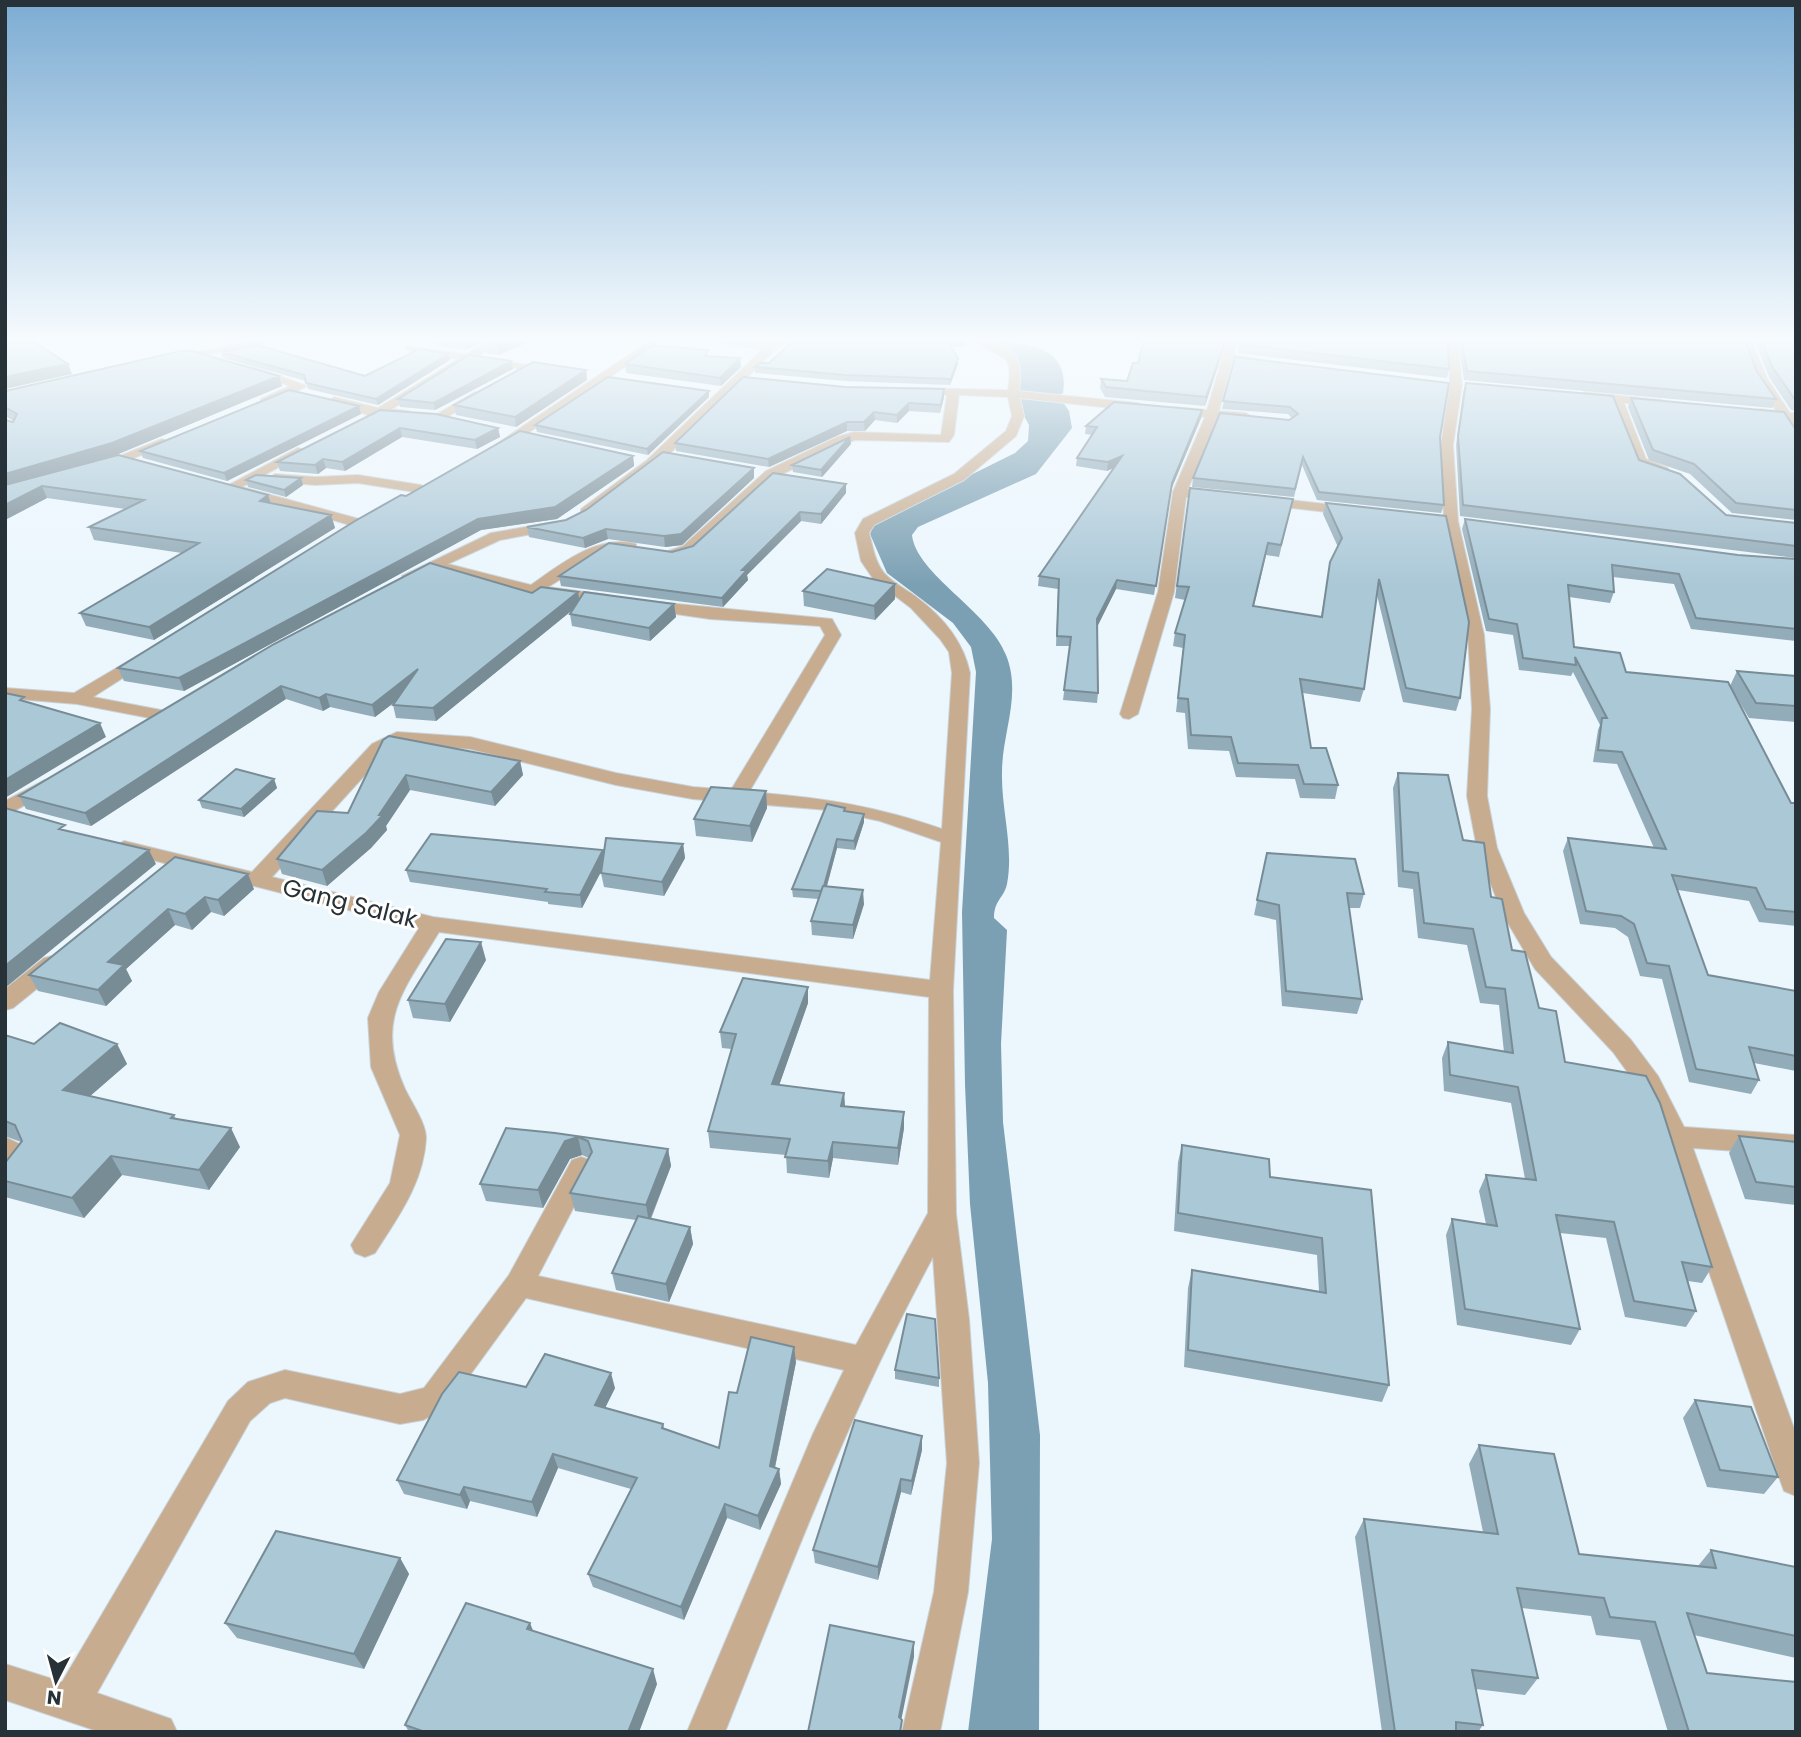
<svg xmlns="http://www.w3.org/2000/svg" width="1801" height="1737" font-family="Poppins,sans-serif">
<style>
.water{fill:#7ba0b3}
.lines{fill:none;stroke-linecap:round;stroke-linejoin:round}
.minor-casing{stroke:#c8d3da;stroke-width:2}
.minor{fill:#c7ac90;fill-rule:evenodd}
.wall{fill:#93acb9}
.shaded-wall{fill:#788c96}
.building{fill:#abc8d7;stroke:#788c96;stroke-width:2}
.labels{text-anchor:middle;dominant-baseline:central;stroke-width:6;stroke-linejoin:round;paint-order:stroke}
.street-label{font-size:24px;fill:#273238;stroke:#fff}
</style>
<rect width="100%" height="100%" fill="#ebf6fd"/>
<!-- water -->
<path class="water" d="M979 342C1015 342 1071 340 1063 393L1058 395 1069 411 1072 428 1036 474 918 527 912 535C916 574 989 611 1006 655 1022 695 1002 733 1002 772 1001 809 1014 847 1007 884 1004 898 994 900 994 918L1007 930 1001 1044 1003 1122 1040 1435 1039 1732H968L992 1539 988 1383 970 1204 965 1084 962 912 976 672 971 647 953 623 887 573 870 534 873 526 884 518 1015 453 1028 441 1029 425 1013 396V370L1007 359Z"/>
<g class="lines">
<defs>
<path id="minor" d="M247 342H273L170 361 164 358Z
M485 342H498L479 356 559 371 553 374 470 361 392 409 409 411V417L405 418H376L328 401 334 397 378 408 458 359 406 350V346L466 354Z
M648 342H661L506 448 495 445Z
M718 342H787L775 350 657 466 591 515H581V509L647 460 762 350Z
M978 342C1015 342 1024 356 1019 391L1138 403 1144 407 1138 411 1020 398 1024 416 1016 436 964 480 874 525 869 533C873 547 875 562 884 573 892 582 905 589 915 596 941 615 963 640 970 673L953 990 956 1214 969 1319 979 1463 968 1592 940 1732H902L934 1592 947 1463 933 1257C850 1410 789 1571 725 1732H687L813 1434 844 1370 526 1298 446 1408 423 1420 400 1424 285 1398 270 1403 250 1421 97 1693 171 1719 177 1732H100L5 1700V1664L62 1682 228 1401 248 1382 285 1370 400 1394 424 1388 509 1275 572 1160 581 1157 590 1160 594 1168 538 1276 856 1345 928 1213 929 997 439 932C404 990 374 1020 405 1089 411 1102 426 1123 426 1138 424 1182 398 1217 375 1253L365 1257 355 1253 351 1245 390 1183 400 1135 371 1067 368 1018 379 992 419 928 117 851 114 847 124 841 252 872 372 744 397 732 470 737 616 773 693 787 731 790 825 635 820 626 710 619 641 609V603L647 601 832 619 841 635 749 792C818 797 876 806 942 829L952 673 949 652 940 639 911 608 874 580 861 561 855 533 863 519 954 474 1006 431 1012 416 1008 397 959 395 954 435 949 442 855 440 847 443 776 477 693 553 666 558 659 554 683 546 766 471 837 437 854 432 941 435 947 395H916L912 394V388L1008 390C1014 350 1003 363 978 342ZM401 743 470 749 616 785 693 799 828 810 880 821 941 842 930 980 433 917 272 877 386 752Z
M1227 342H1237L1234 355 1267 361 1261 364 1232 361 1219 411 1246 413 1252 417 1246 421 1217 418 1188 489 1217 492 1224 496 1217 500 1186 497 1174 592 1138 714 1129 719 1123 718 1120 714 1158 592 1173 492 1205 417 1173 415 1167 411 1173 407 1207 410Z
M1448 342H1458L1462 385 1453 445 1458 521 1484 635 1490 709 1487 796 1497 848 1524 913 1551 957 1631 1040 1658 1076 1684 1127 1796 1135V1155L1693 1148 1796 1434V1496L1784 1491 1780 1480 1663 1137 1639 1088 1613 1052 1535 969 1502 913 1477 848 1467 796 1472 709 1468 635 1444 521 1441 445 1450 385Z
M1742 342H1752L1767 378 1790 413H1796V436L1792 435 1781 419 1754 413 1760 409 1776 411 1755 378Z
M249 368H257L307 386 269 405H261V399L290 386 249 372Z
M475 392 485 395 442 420 432 417Z
M1585 392 1662 400 1664 403 1658 407 1624 403 1646 459 1668 468V474H1658L1635 464 1611 402 1581 399 1579 396Z
M162 439 173 442 107 469 95 466Z
M298 448 309 451 242 487 363 520V526H353L223 488Z
M275 474 315 477 358 475 421 485 428 489 421 493 358 483 315 485 270 481 268 478Z
M1263 497 1352 507 1359 511 1352 515 1258 504V498Z
M554 522 559 523V529L500 540 448 564 531 585C561 564 597 534 636 544V550L597 557 548 587 608 595 616 600 614 603 534 595 435 570 410 581 402 576 491 533Z
M142 653 148 654 150 658 148 662 93 697 166 711 169 715 166 719 160 720 77 704 5 698V688L74 693Z
M45 780 52 782 55 786 52 790 5 816V801Z
M52 956 60 958 63 964 60 970 13 1008 5 1010V989L44 958Z
M5 1137 26 1147 32 1159 15 1183 5 1186Z"/>
</defs>
<!-- minor casing -->
<use href="#minor" class="minor-casing"/>
<!-- minor -->
<use href="#minor" class="minor"/>
</g>
<!-- wall -->
<path class="wall" d="M436 342H480L466 350 437 346Z
M484 342H528L499 355 486 353Z
M792 342H965V346L952 347 958 358V364L950 385 845 381 755 373V367L769 363Z
M1226 342 1205 406 1105 397 1100 388 1101 379 1127 381 1138 363Z
M1239 342 1449 369 1447 378 1237 353Z
M1458 342H1746L1756 370 1776 399 1772 408 1464 380Z
M1755 342H1796V411L1791 410 1769 377Z
M221 352 365 376 450 360 378 405 308 389 306 381 223 358Z
M709 356 741 367 721 386 626 373 625 364Z
M1235 357 1440 437 1444 505 1441 513 1317 500 1302 465 1294 497 1192 487 1193 478 1292 418 1288 414 1222 409Z
M513 369 435 410 400 407 398 399Z
M586 370 587 380 516 427 456 415 454 405Z
M1466 383 1639 460 1726 515 1796 523V558L1460 516 1456 445 1463 392Z
M282 386 116 455 86 463 268 495 271 503 331 515 335 528 154 640 86 626 80 613 182 553 94 540 89 527 125 509 47 498 5 520V420L13 422 14 421 5 416V391Z
M709 397 648 455 537 432 535 425Z
M944 397 940 413 909 411 897 423 875 420 865 431H847L769 467 676 451 675 443Z
M1631 398 1796 427V520L1732 513 1690 474 1649 460 1628 407Z
M359 406 361 414 227 481 143 458 140 451Z
M380 410 498 428 500 437 477 449 402 437 345 471 326 468 318 474 280 471 277 462Z
M1201 418 1170 492 1154 595 1116 589 1097 627 1098 693 1097 703 1063 700 1070 646H1056L1058 589 1038 586 1039 576 1113 468 1107 471 1076 466 1077 458 1092 435 1085 434 1086 426Z
M851 444 822 477 793 472 792 465Z
M633 456 634 466 557 519 481 530 184 691 124 681 118 668 406 496Z
M301 478 303 485 286 497 248 487 246 480Z
M754 478 682 545 665 547 608 539 585 548 529 537 527 527 566 520Z
M1190 488 1293 499 1279 557 1266 555 1254 606 1321 617 1330 562 1338 547 1323 514 1326 503 1460 698 1456 711 1403 702 1377 595 1364 689 1360 702 1303 693 1311 748 1338 785 1335 799 1300 798 1295 779 1236 777 1229 751 1188 749 1185 713 1176 712 1183 648 1173 646 1175 633 1185 600 1175 598Z
M846 493 821 524 801 521 747 575 748 580 723 607 561 586 559 576 672 552 693 546Z
M1465 519 1738 555 1796 560V641L1691 629 1674 584 1613 577 1614 592 1610 603 1569 597 1574 647 1626 672 1730 686 1737 671 1796 676V722L1749 718 1731 688 1791 803H1796V926L1759 922 1749 901 1678 890 1708 975 1796 991V1071L1754 1063 1759 1080 1751 1094 1689 1082 1662 979 1640 976 1628 937 1615 928 1580 924 1563 851 1568 838 1654 848 1617 764 1593 762 1598 730 1600 725 1573 672 1571 676 1519 670 1513 635 1486 631 1462 529Z
M803 591 895 599 875 620 804 606Z
M532 593 579 600 674 604 676 617 650 641 572 626 570 614 573 609 436 721 396 718 393 705 395 702 375 717 330 707 323 711 286 699 91 826 26 809 19 796 274 644Z
M383 740 520 761 523 775 495 806 410 790 386 826 387 830 371 848 327 886 282 874 277 859 348 813Z
M1398 773 1463 840 1491 897 1512 950 1565 1062 1712 1267 1702 1283 1688 1281 1696 1311 1686 1327 1625 1317 1606 1238 1560 1233 1580 1329 1571 1345 1457 1325 1446 1235 1452 1219 1486 1224 1479 1191 1486 1175 1525 1179 1511 1103 1444 1091 1442 1058 1448 1042 1504 1052 1499 1005 1480 1003 1467 945 1418 938 1413 889 1398 887 1393 788Z
M274 779 277 788 244 817 202 808 199 800Z
M766 791 767 808 752 842 696 836 694 819Z
M845 808V812L864 822 855 850 837 848 827 886 864 904 853 939 812 935 811 921 818 899 793 897 792 889Z
M683 844 685 858 664 896 604 887 601 873 602 870 582 908 548 904V902L410 882 406 870 603 850 604 854Z
M1267 853 1364 894 1360 908H1349L1362 999 1357 1014 1282 1006 1276 920 1254 915Z
M175 857 254 889 224 916 211 912 192 930 175 925 126 969 132 981 106 1006 38 991 29 975Z
M486 960 450 1022 413 1018 408 1000Z
M808 987V1003L779 1085 844 1093 845 1106 904 1112V1128L898 1165 833 1158 829 1178 787 1173 786 1155 710 1148 708 1131 732 1049 722 1048 720 1032Z
M5 1035 34 1044H117L127 1064 90 1096 174 1115 176 1119 240 1147 209 1190 122 1175 84 1218 5 1197V1163L21 1142 5 1136Z
M506 1128 668 1149 671 1166 651 1219 690 1227 693 1244 669 1302 616 1290 612 1273 636 1220 575 1211 570 1193 589 1158 582 1155 570 1159 543 1208 486 1201 480 1184Z
M1739 1136 1796 1142V1205L1745 1199 1729 1153Z
M1182 1145 1270 1177 1371 1190 1389 1385 1382 1402 1184 1367 1188 1288 1192 1270 1319 1291 1317 1255 1174 1231 1178 1162Z
M796 1362 775 1468 779 1469 781 1484 760 1530 727 1518 684 1620 593 1587 588 1574 631 1489 558 1468 537 1517 470 1501 467 1509 404 1494 397 1480 526 1387 615 1388 605 1408 663 1424 664 1428 719 1448 737 1393Z
M895 1370 939 1378V1387L895 1379Z
M1695 1400 1778 1477 1764 1494 1707 1487 1683 1418Z
M1479 1445 1579 1554 1698 1566 1711 1550 1796 1567V1658L1694 1635 1707 1673 1796 1732H1668L1640 1640 1596 1635 1591 1616 1522 1608 1538 1678 1525 1695 1476 1689 1483 1725 1478 1732H1382L1355 1537 1364 1519 1483 1532 1469 1464Z
M922 1450 911 1495 901 1492 878 1580 815 1563 813 1550Z
M400 1558 409 1574 364 1669 237 1638 225 1623Z
M533 1632 657 1684 639 1732H409L405 1725Z"/>
<!-- shaded-wall -->
<path class="shaded-wall" d="M465 342H480L466 350Z
M497 342H528L499 355Z
M948 342H965V346L948 347Z
M1225 342H1226L1205 406 1206 397Z
M448 354 450 360 378 405 376 399Z
M740 358 741 367 721 386 720 378Z
M958 358V364L950 385 951 379Z
M511 361 513 369 435 410 434 403Z
M68 364 72 374 5 389V377Z
M586 370 587 380 516 427 515 417Z
M279 376 282 386 116 455 5 487V474Z
M944 389V397L940 413 941 405Z
M709 391V397L648 455 647 449Z
M909 403V411L897 423V415Z
M359 406 361 414 227 481 224 473Z
M1202 410 1201 418 1170 492 1154 595 1172 483Z
M874 412 875 420 865 431 864 422Z
M847 422V431L769 467 768 459Z
M400 428 402 437 345 471 342 462Z
M498 428 500 437 477 449 475 440Z
M850 437 851 444 822 477 821 470Z
M633 456 634 466 557 519 481 530 184 691 179 678 478 519Z
M1122 456 1121 464 1107 471 1108 462Z
M323 459 326 468 318 474 315 465Z
M754 468V478L682 545 665 547 664 536Z
M301 478 303 485 286 497 284 490Z
M846 484V493L821 524V514Z
M42 486 47 498 5 520V505Z
M268 495 272 507 260 501Z
M800 512 801 521 747 575 748 580 723 607 722 598 742 570Z
M331 515 335 528 154 640 149 627Z
M606 529 608 539 585 548 583 538Z
M1117 580 1116 589 1096 629 1097 619Z
M895 584V599L875 620 874 606Z
M578 592 580 604 436 721 433 708Z
M674 604 676 617 650 641 649 628Z
M418 669 422 681 375 717 372 705Z
M281 686 286 699 91 826 85 813Z
M326 694 330 707 323 711 319 698Z
M100 723 106 737 5 798V780Z
M520 761 523 775 495 806 491 792Z
M406 775 410 790 386 826 387 830 371 848 327 886 322 870 379 815Z
M274 779 277 788 244 817 241 809Z
M766 791 767 808 752 842 750 826Z
M864 814V822L855 850 854 841Z
M837 839V848L823 900V891Z
M683 844 685 858 664 896 662 882Z
M149 850 156 864 5 988V966Z
M603 850 606 862 582 908 580 895Z
M248 874 254 889 224 916 218 900Z
M863 890 864 904 853 939V925Z
M205 897 211 912 192 930 185 914Z
M168 909 175 925 126 969 132 981 106 1006 98 990 108 962Z
M481 942 486 960 450 1022 445 1004Z
M808 987V1003L774 1100 772 1084Z
M117 1044 127 1064 74 1110 63 1090Z
M844 1093 845 1109 841 1106Z
M904 1112V1128L898 1165V1148Z
M231 1128 240 1147 209 1190 199 1170Z
M578 1137 582 1155 570 1159 543 1208 538 1190 565 1141Z
M833 1142V1158L829 1178 828 1161Z
M668 1149 671 1166 649 1222 646 1205Z
M111 1156 122 1175 84 1218 72 1198Z
M690 1227 693 1244 669 1302 666 1284Z
M794 1347 796 1362 772 1481 770 1466Z
M611 1373 615 1388 599 1420 595 1405Z
M922 1436V1450L911 1495 912 1481Z
M553 1454 558 1468 537 1517 532 1502Z
M779 1469 781 1484 760 1530 758 1516Z
M901 1479V1492L878 1580V1567Z
M464 1487 470 1501 467 1509 460 1495Z
M725 1504 727 1518 684 1620 681 1607Z
M400 1558 409 1574 364 1669 354 1654Z
M530 1623 536 1638 527 1629Z
M914 1642V1657L899 1731V1717Z
M653 1669 657 1684 639 1732H628Z"/>
<!-- building -->
<path class="building" d="M5 342H34L68 364 5 377Z
M792 342H948L958 358 951 379 845 375 755 367 760 363H769Z
M1143 342H1225L1206 397 1106 387 1101 379 1127 381 1133 363H1138Z
M1239 342H1448L1449 369 1239 344Z
M1462 342H1746L1756 370 1776 399 1467 371Z
M1762 342H1796V401L1773 368Z
M257 345 365 376 419 349 448 354 376 399 306 383 304 375 221 352Z
M652 345 708 350 705 356 740 358 720 378 625 364Z
M181 351H192L279 376 112 443 5 474V420L13 422 17 414 5 407V391Z
M469 355 511 361 434 403 398 399Z
M1235 357 1449 383 1440 437 1444 505 1319 492 1303 457 1295 489 1193 478 1220 413 1289 420 1298 414 1290 407 1223 401Z
M533 362 586 370 515 417 454 405Z
M608 377 709 391 647 449 535 425Z
M743 377 845 387 944 389 941 405 909 403 897 415 874 412 864 422H847L768 459 675 443Z
M1466 383 1613 396 1639 460 1680 474 1726 515 1796 523V546L1463 505 1458 436Z
M289 390 359 406 224 473 140 451Z
M1631 398 1784 412 1794 427H1796V510L1736 503 1694 464 1653 450Z
M1114 402 1202 410 1172 483 1156 586 1117 580 1097 619 1098 693 1064 690 1071 637 1057 636 1059 579 1039 576 1122 456 1108 462 1077 458 1097 427 1086 426Z
M380 410 436 414 498 428 475 440 400 428 342 462 323 459 315 465 277 462Z
M520 431 633 456 555 507 478 519 179 678 118 668 355 521 401 495 406 496Z
M850 437 821 470 792 465Z
M663 452 754 468 681 534 664 536 606 529 583 538 527 527 566 520 586 510Z
M118 455 268 495 260 501 331 515 149 627 80 613 199 543 89 527 144 500 42 486 5 505V485Z
M773 473 846 484 821 514 800 512 742 570H747L722 598 559 576 609 543 672 552 693 546Z
M256 475 301 478 284 490 246 480Z
M1190 488 1293 499 1281 545 1268 543 1253 606 1322 617 1330 562 1342 538 1326 503 1446 516 1469 622 1460 698 1406 688 1379 579 1364 689 1300 679 1311 748H1326L1338 785 1304 784 1298 765 1238 763 1231 737 1191 735 1188 699 1178 698 1185 635 1175 633 1189 587 1177 586Z
M1465 519 1738 555 1796 559V629L1696 618 1679 574 1612 565 1614 592 1568 585 1574 647 1620 653 1626 672 1728 682 1791 803H1796V912L1766 909 1756 888 1672 875 1708 975 1796 991V1056L1749 1047 1759 1080 1696 1069 1669 966 1647 963 1634 924 1621 916 1586 911 1568 838 1666 849 1622 752 1598 750 1602 718H1607L1575 657 1576 665 1523 658 1517 624 1489 619Z
M430 563 532 593 541 587 578 592 433 708 393 705 418 669 372 705 326 694 319 698 281 686 85 813 19 796 274 644Z
M827 569 895 584 874 606 803 591Z
M584 592 674 604 649 628 570 614Z
M1737 671 1796 676V706L1756 703Z
M5 693 24 697 20 700 100 723 5 780Z
M389 736 520 761 491 792 406 775 379 815H383L366 833 322 870 277 859 317 811 348 813 383 740Z
M236 769 274 779 241 809 199 800Z
M1398 773 1448 775 1463 840 1484 843 1491 897 1502 899 1512 950 1525 952 1539 1008 1556 1011 1565 1062 1646 1076 1660 1103 1712 1267 1682 1262 1696 1311 1634 1301 1614 1222 1556 1215 1580 1329 1465 1309 1452 1219 1497 1226 1486 1175 1536 1180 1518 1087 1450 1075 1448 1042 1513 1053 1505 989 1486 987 1473 929 1424 923 1418 873 1403 871Z
M711 787 766 791 750 826 694 819Z
M827 804 845 808 844 811 864 814 854 841 837 839 824 886H823L821 891 792 889Z
M5 808 65 825 59 829 149 850 5 966Z
M431 834 603 850 580 895 545 892 547 889 406 870Z
M606 838 683 844 662 882 601 873Z
M1267 853 1355 859 1364 894 1347 893 1362 999 1286 991 1279 905 1257 900Z
M175 857 248 874 218 900 205 897 185 914 168 909 108 962 124 965 98 990 29 975Z
M823 886 863 890 853 925 811 921Z
M446 939 481 942 445 1004 408 1000Z
M743 978 808 987 772 1084 844 1093 841 1106 904 1112 898 1148 833 1142 828 1161 785 1157 790 1139 708 1131 736 1034 720 1032Z
M60 1023 117 1044 63 1090 174 1115 171 1118 231 1128 199 1170 111 1156 72 1198 5 1181V1163L22 1141 15 1125 5 1121V1035L34 1044Z
M506 1128 555 1133 668 1149 646 1205 570 1193 592 1152 588 1141 578 1137 565 1141 538 1190 480 1184Z
M1739 1136 1796 1142V1187L1756 1182Z
M1182 1145 1269 1159 1270 1177 1371 1190 1389 1385 1188 1350 1192 1270 1326 1293 1322 1238 1178 1213Z
M638 1216 690 1227 666 1284 612 1273Z
M907 1314 935 1319 939 1378 895 1370Z
M751 1337 794 1347 770 1466 779 1469 758 1516 725 1504 681 1607 588 1574 637 1478 553 1454 532 1502 464 1487 460 1495 397 1480 442 1394 459 1372 526 1387 545 1354 611 1373 595 1405 663 1424 662 1428 719 1448 729 1392 737 1393Z
M1695 1400 1751 1407 1778 1477 1720 1470Z
M855 1420 922 1436 912 1481 901 1479 878 1567 813 1550Z
M1479 1445 1554 1454 1579 1554 1716 1568 1711 1550 1796 1567V1636L1687 1613 1707 1673 1796 1682V1732H1689L1655 1622 1610 1617 1604 1598 1517 1588 1538 1678 1472 1670 1483 1725 1456 1722V1732H1395L1364 1519 1498 1534Z
M276 1531 400 1558 354 1654 225 1623Z
M466 1603 530 1623 527 1629 653 1669 628 1732H425L405 1725Z
M830 1625 914 1642 899 1717 902 1720 900 1732H808Z"/>
<!-- sky -->
<linearGradient id="sky" x2="0" y2="1"><stop stop-color="#7cacd3"/><stop offset="0.58" stop-color="#f6fbfe"/><stop offset="1" stop-color="#f6fbfe" stop-opacity="0"/></linearGradient>
<rect width="1801" height="585" fill="url(#sky)"/>
<g class="labels">
<!-- street labels -->
<g class="street-label">
<text transform="translate(350 903) rotate(14)">Gang Salak</text>
</g>
</g>
<!-- border -->
<rect width="1801" height="1737" fill="none" stroke="#273238" stroke-width="14"/>
<!-- north arrow -->
<g transform="translate(56 1681) rotate(186)" stroke="#ffffff" stroke-width="5" paint-order="stroke">
<path d="M0-5L12 26L0 18L-12 26Z" fill="#273238"/>
<text y="-10" font-size="19" font-weight="bold" text-anchor="middle" fill="#273238">N</text>
</g>
</svg>
